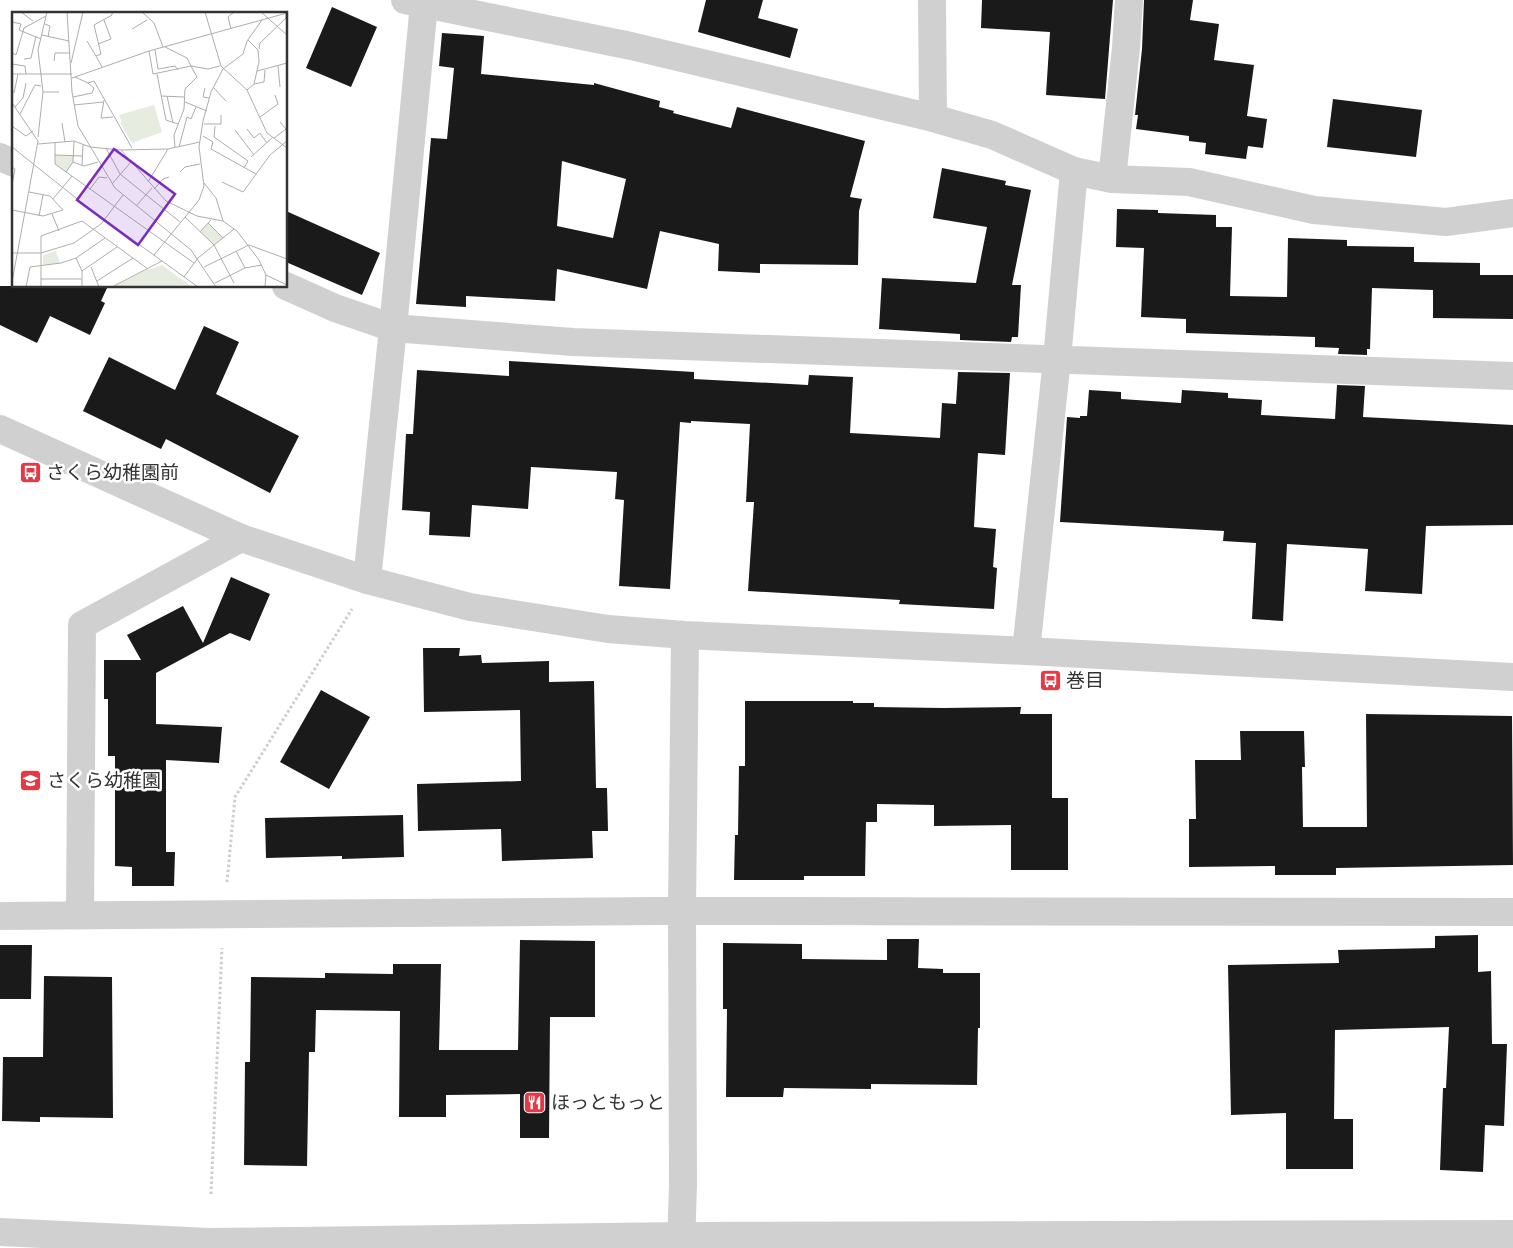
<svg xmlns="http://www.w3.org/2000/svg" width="1513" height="1248" font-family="'PT Sans Narrow','Noto Sans JP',sans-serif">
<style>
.building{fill:#1a1a1a;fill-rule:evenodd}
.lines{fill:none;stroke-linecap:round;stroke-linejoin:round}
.path{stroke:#cdcdcd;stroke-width:3;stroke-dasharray:2.5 2.5;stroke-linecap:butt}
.minor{stroke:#d0d0d0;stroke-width:28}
.tertiary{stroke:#d0d0d0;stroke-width:28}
.labels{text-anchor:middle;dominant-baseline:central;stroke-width:5;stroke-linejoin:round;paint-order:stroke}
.poi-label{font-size:19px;fill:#333;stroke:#fff;text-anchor:start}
.inset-road{fill:none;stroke:#adadad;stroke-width:1}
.view{fill:#7b2cbf;fill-opacity:0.15;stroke:#7b2cbf;stroke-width:2.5}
.inset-edge{fill:none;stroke:#333;stroke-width:2.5}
</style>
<rect width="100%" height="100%" fill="#fff"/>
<!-- building -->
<path class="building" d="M706 0H763L758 18 798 29 790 58 698 32Z
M982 0H1113L1105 99 1046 95 1050 32 981 28Z
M1144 0H1193L1190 20 1219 24 1214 60 1254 65 1247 116 1267 119 1263 148 1248 146 1246 159 1205 154 1206 143 1189 141V136L1136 129 1138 115H1135L1142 49Z
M332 7 377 27 351 87 306 68Z
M442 33 484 36 481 74 594 85V83L660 101 659 107 674 111 673 113 731 128 737 107 865 141 850 197 862 199 859 211 858 265 760 264V273L718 271 719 244 660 231 647 289 557 269 555 301 466 296V307L416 304 431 138 447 139 454 68 439 66ZM562 161 626 179 613 238 557 226Z
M1333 99 1422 110 1416 157 1327 147Z
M942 168 1006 181 1005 185 1031 190 1012 285H1021L1018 337H1012L1011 342 960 340V334L879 329 882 278 976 283 987 227 933 218Z
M1117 209 1158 210V213L1216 215V227H1232L1230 296 1287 297 1288 238 1347 240V246L1414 247V262L1480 263V275H1513V319L1433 318V290L1372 288 1370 349H1367V355L1338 354 1339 348 1315 347V337L1186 333V319L1141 317 1144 248 1116 247Z
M286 211 380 253 362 295 286 262Z
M0 286H108L101 301 105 303 90 335 50 316 37 343 0 325Z
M204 326 239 342 216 394 299 436 270 493 166 439 161 449 83 411 109 357 175 390Z
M509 361 694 372V379L808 385 809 375 853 377 850 433 940 438 942 403 956 404 958 372 1010 373 1005 455 978 453 974 527 996 529 993 567 997 568 994 609 899 604 900 600 748 591 754 502H746L750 424 691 421V423L680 422 670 589 619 586 624 500 615 499 617 472 531 467 528 509 472 505 470 537 429 535 430 512 402 510 406 434H413L417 370 509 376Z
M1337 385 1365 386 1363 417 1513 425V525L1426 526 1422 594 1365 591 1368 549 1287 544 1283 621 1252 619 1256 543 1223 541 1224 531 1060 522 1067 417 1080 418V416H1087L1089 390 1121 392V399L1181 403 1182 390 1228 393V398L1262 400 1261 415 1335 419Z
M231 577 270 594 250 641 230 633 156 673V724L222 727 219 763 166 760V852H175L174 886H132V867L115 866V756H108V699H104V660H141L127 635 183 606 203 643Z
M423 648H460L459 656 481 655 482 663 549 661V682L594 681 596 788H607L608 831H592L593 858 502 861 501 829 418 831 417 784 521 781 520 710 424 712Z
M321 690 370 717 329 789 280 762Z
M745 701H853V703H874V707L943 708 1021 707 1020 714H1052V798H1068V870H1011V825L934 826V805L877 804V822H866L865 876H804V880H734L735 835H738L739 766H745Z
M1366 714 1512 716 1513 865 1336 868V875H1275V866L1189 867V819H1196L1195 760H1241L1240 731H1304L1305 767H1302L1303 827H1367Z
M403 815 404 857 342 859V856L266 858 265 818Z
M1478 935V972L1491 971 1492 1044H1507L1504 1126 1485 1125 1483 1172 1440 1170 1443 1088H1446L1449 1027 1335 1030 1334 1119H1353V1169H1286V1113L1231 1115 1228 965 1339 963 1338 950 1435 948V936Z
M887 939H919L918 968 943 969V973H980V1028H978L977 1085 871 1084V1089L784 1088 783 1097H726L727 1009H723V943L802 944V959L887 960Z
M520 940 595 941V1017H550L549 1138H520V1094L446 1095V1117H399L400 1011 316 1010 315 1052H309L307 1166 244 1165 245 1062H250L251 977 325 978V973L393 974V964H441L439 1050H518Z
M0 945H32L31 999H0Z
M44 976 112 977 113 1118 40 1117V1122L2 1121 3 1057H43Z"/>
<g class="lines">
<!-- path -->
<path class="path" d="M227 882 235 797 352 609
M211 1194 222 948"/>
<!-- minor -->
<path class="minor" d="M405 0 631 46 933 118 992 135 1074 171 1112 179 1189 182 1314 210 1446 222 1513 213
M932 0 933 118
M0 157 14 163
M1112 179 1126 48 1129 0
M286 286 335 308 393 328 573 342 1513 376
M367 580 393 328 424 4
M1026 651 1057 359 1074 171
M80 915 82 625 241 538
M0 916 660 911 1513 912"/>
<!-- tertiary -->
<path class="tertiary" d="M0 429 241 538 367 580 470 607 608 629 685 635 1026 651 1513 677
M0 1232 209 1242 683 1236 1513 1234
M681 1248 683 1184 682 911 685 635"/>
</g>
<!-- icons -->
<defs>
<symbol id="bus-square" viewBox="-11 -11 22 22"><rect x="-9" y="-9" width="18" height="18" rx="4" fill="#e63946" stroke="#fff"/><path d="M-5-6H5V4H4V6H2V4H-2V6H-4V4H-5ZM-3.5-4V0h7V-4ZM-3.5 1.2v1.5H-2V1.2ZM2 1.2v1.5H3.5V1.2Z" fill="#fff"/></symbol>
<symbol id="school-square" viewBox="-11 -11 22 22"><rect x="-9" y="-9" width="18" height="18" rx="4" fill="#e63946" stroke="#fff"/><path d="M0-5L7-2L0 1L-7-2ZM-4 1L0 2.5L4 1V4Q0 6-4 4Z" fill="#fff"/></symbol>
<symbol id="restaurant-square" viewBox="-11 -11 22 22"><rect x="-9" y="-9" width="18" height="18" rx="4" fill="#e63946" stroke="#fff"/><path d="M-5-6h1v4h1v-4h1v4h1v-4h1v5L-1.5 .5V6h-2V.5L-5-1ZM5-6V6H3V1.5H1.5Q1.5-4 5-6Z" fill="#fff"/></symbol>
</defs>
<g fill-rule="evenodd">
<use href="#bus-square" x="18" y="460" width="25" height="25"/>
<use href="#bus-square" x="1038" y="668" width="25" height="25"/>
<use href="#school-square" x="18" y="768" width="25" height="25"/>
<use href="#restaurant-square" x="522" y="1090" width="25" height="25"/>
</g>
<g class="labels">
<!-- poi labels -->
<g class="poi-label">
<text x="46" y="472">さくら幼稚園前</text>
<text x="1066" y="680">巻目</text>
<text x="47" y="780">さくら幼稚園</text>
<text x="551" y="1102">ほっともっと</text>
</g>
</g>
<!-- overview -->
<g transform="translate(12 12)">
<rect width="275" height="275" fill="#fff"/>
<path d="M150 253 180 275H101L132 259Z" fill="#e6ecdf"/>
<path d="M43 143H62L61 150 54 160 43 152ZM196 211 211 226 202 233 188 220ZM44 239 48 251 31 253V243Z" fill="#e6ecdf"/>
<path d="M142 93 150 120 120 131 108 111 110 110 107 103Z" fill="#e6ecdf"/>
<path class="inset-road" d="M9 0 21 9M55 0 60 80 66 114 103 176 179 238 204 275M130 0 142 11 151 35M193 0 209 54 235 78 255 121 275 136M249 0 275 23M0 10 9 12 7 18 29 27M33 12 38 14 36 25M120 17 135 8M219 17 216 5 222 0M30 23 57 29M75 29 84 44M86 32 99 27 92 8M153 35 175 46 179 54 196 57 208 54M247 37 248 31 274 6V1M143 38 146 57 163 54 166 58M137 39 141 62 179 54 185 65 173 77 172 97 162 123 163 135M0 41 4 43 12 16 34 4M12 47 19 46 24 24M42 49 43 41H58M59 51 71 0M0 52 13 54 14 62M266 54 268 75M90 55 84 44 89 42 82 13 100 3V0M211 57 231 42 235 29 250 8M245 59 275 51M0 62H60M145 62 154 108 166 112M63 65 76 71 82 69 120 136M60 66 137 39 275 1M242 72 252 70 253 58M193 76 191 85 197 86M202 76 214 89M235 78 242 72 247 50 246 38 236 28M31 80H47M2 81 6 62M149 84 172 85M155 84 161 111M61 85 80 81 82 76 76 71M92 88 89 106 101 105M173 90 195 99M0 91 26 129 0 270M62 93 91 90M3 95 11 86 14 71M8 102 23 73 29 74M248 105 266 92 263 83M50 111 53 130M192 112H209V103M0 114 14 124 21 119M203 114 202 125 236 149 232 156M235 117 242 126 248 121 255 131M223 118 242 143M191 124 201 130 199 137 244 162M26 125 31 80 26 38 35 0M262 126 274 117 268 110M43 131V152L182 251M26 132 62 129 78 135 109 138 156 137 188 130M0 135 74 194 186 275M167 135 175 105 179 107 184 95M94 136 108 162 168 210M109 138 154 189 185 204 211 209 225 219 247 248 254 263 253 275M43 143 71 144M239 145 261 125M61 150 72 154 86 150M70 153 71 133M0 155 3 157 0 173M54 160 61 150 62 129M168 160 173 155 188 152M136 170 156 137M210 170 231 180 258 143 275 129M192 171 204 186 211 209M100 172 119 150M78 177 87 165 95 166M142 177 151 167 157 165M41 187 60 164M124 194 140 176M0 198 31 204 51 198 38 184 17 180M40 202 47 219M27 204 31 183M173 205 202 233 222 271M196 211 211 226M188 220 199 208M224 239 233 256M0 241H29L62 231 89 212 111 183M142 243 187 188 192 174 187 135 191 109 199 80 211 57M64 246 70 259V275M79 255 87 275M192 255 237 233 275 247M70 259 105 235M254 263 275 273M172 265 186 246 222 217M29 267H70M85 269 121 246M203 271 233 256 250 253M14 275 18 255 49 251 64 246 93 226M29 275V224L70 209 136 257M100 275 150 249"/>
<path class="view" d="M102 137 163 182 126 233 65 188Z"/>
<rect width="275" height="275" class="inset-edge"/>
</g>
</svg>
